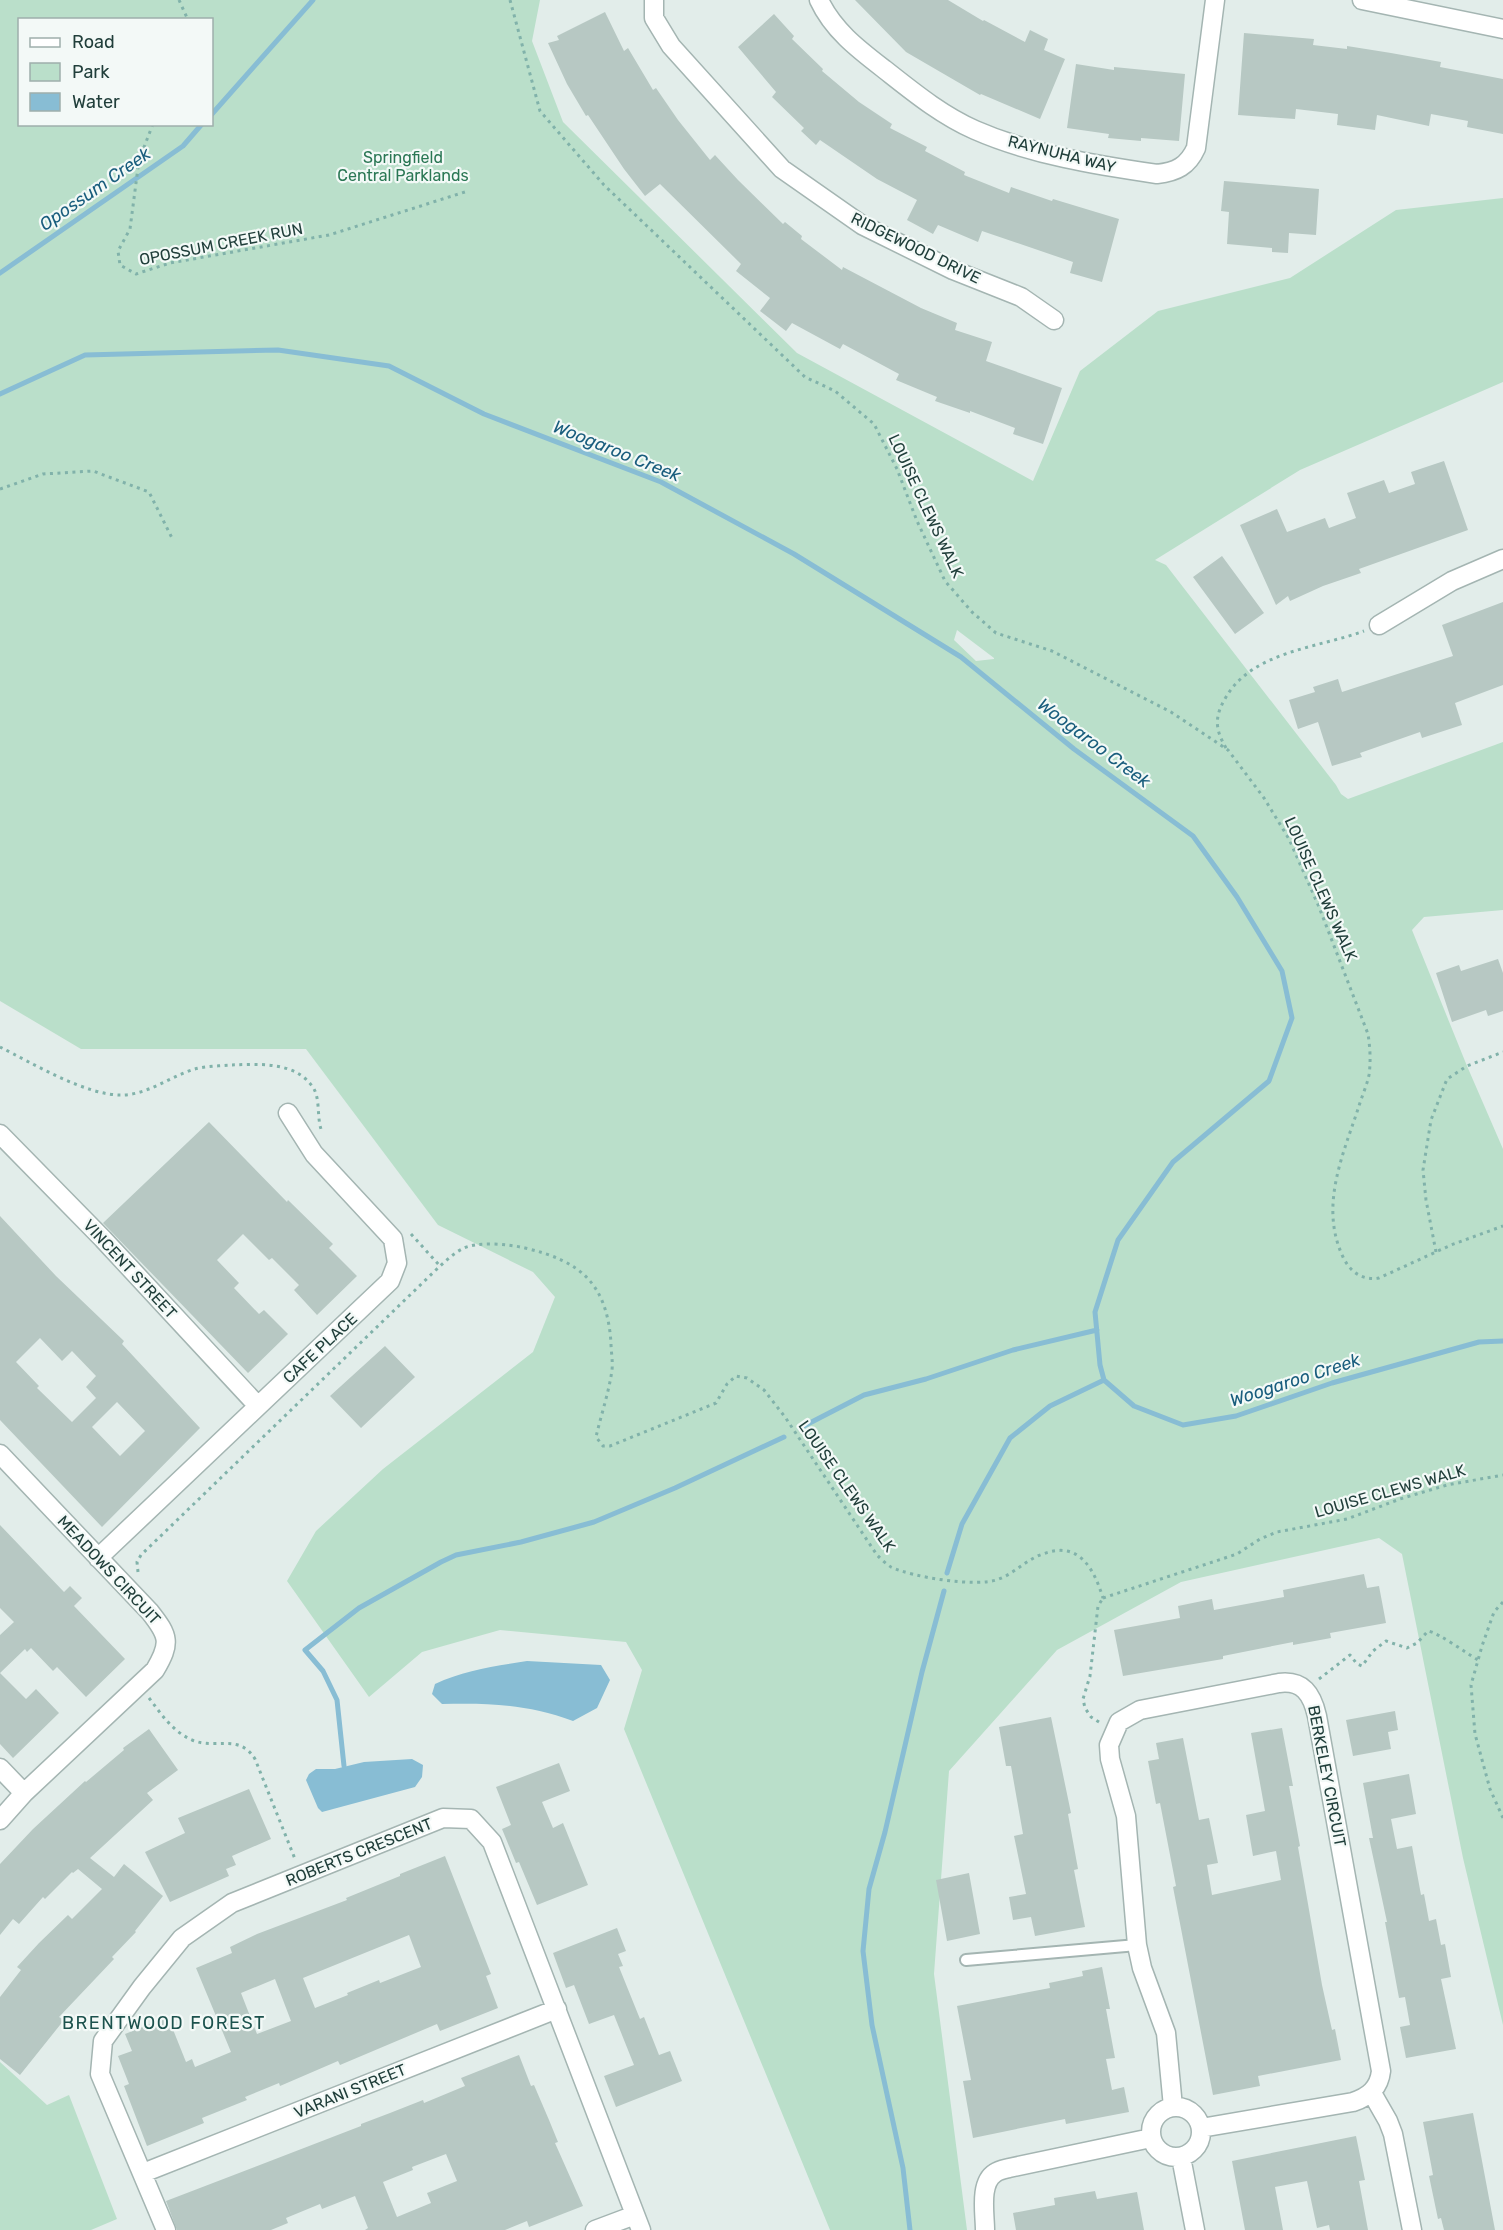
<svg xmlns="http://www.w3.org/2000/svg" width="1503" height="2230" font-family="Rubik,sans-serif">
<style>
.green{fill:#badfca;fill-rule:evenodd}
.water{fill:#88bdd4}
.lines{fill:none;stroke-linecap:round;stroke-linejoin:round}
.stream{stroke:#88bdd4;stroke-width:5}
.building{fill:#b7c8c3;fill-rule:evenodd}
.lane-casing{stroke:#a4b5b2;stroke-width:14}
.street-casing{stroke:#a4b5b2;stroke-width:21}
.path{stroke:#81b2aa;stroke-width:3;stroke-dasharray:3 4.5;stroke-linecap:butt}
.lane{stroke:#fff;stroke-width:10}
.street{stroke:#fff;stroke-width:18}
.labels{text-anchor:middle;dominant-baseline:central;stroke-width:4.5;stroke-linejoin:round;paint-order:stroke}
.street-label{font-size:16px;fill:#213f3b;stroke:#f3f9f7}
.park-label{font-size:16px;fill:#2a7754;stroke:#f3f9f7}
.water-label{font-size:18px;font-style:italic;fill:#195d7d;stroke:#f3f9f7}
.neighbourhood-label{font-size:18px;letter-spacing:1.5px;fill:#1c524d;stroke:#f3f9f7}
</style>
<rect width="100%" height="100%" fill="#e2edea"/>
<!-- green -->
<path class="green" d="M0 0H540L532 41 563 122 797 353 1033 481 1080 371 1158 311 1290 278 1396 210 1503 198V382L1300 470 1155 560 1166 565 1336 785 1341 794 1348 799 1503 742V910L1424 917 1412 930 1467 1066 1503 1149V2025L1463 1858 1402 1554 1379 1538 1181 1582 1057 1650 949 1771 934 1974 967 2230H830L624 1729 642 1670 626 1642 500 1630 422 1652 369 1697 287 1581 316 1531 383 1469 533 1352 555 1297 533 1272 438 1225 306 1049H81L0 1001ZM20 20H212V124H20ZM957 630 994 658V659L976 661 954 640Z
M0 2062 47 2105 69 2095 117 2219 91 2230H0Z"/>
<!-- water -->
<path class="water" d="M527 1661 601 1665 610 1680 597 1708 573 1721C527 1704 490 1703 442 1704L432 1694 435 1684C464 1670 495 1666 527 1661Z
M412 1759 423 1765 422 1777 415 1787 322 1812 318 1808 306 1780 309 1774 316 1769H335L364 1762Z"/>
<g class="lines">
<!-- stream -->
<path class="stream" d="M212 114 313 0
M0 273 183 146 202 124
M0 394 85 355 278 350 389 366 484 414 661 482 794 554 961 657 1074 749 1193 836 1237 897 1282 971 1292 1018 1269 1081 1173 1162 1118 1240 1095 1312 1100 1365 1104 1380 1134 1406 1183 1425 1236 1416 1332 1383 1479 1342 1503 1341
M800 1428 864 1395 926 1379 1013 1350 1097 1330
M947 1573 962 1524 1010 1438 1050 1406 1104 1380
M344 1766 337 1700 323 1671 305 1650 359 1608 441 1562 456 1555 521 1542 594 1522 675 1488 784 1437
M910 2230 903 2168 872 2025 863 1951 869 1889 885 1832 922 1672 944 1591"/>
</g>
<!-- building -->
<path class="building" d="M855 0H948L983 21 984 20 1025 42 1030 30 1048 39 1044 50 1065 59 1040 119 981 94 980 95 906 52Z
M605 12 624 51 628 48 653 90 656 88 678 120 710 160 715 155 738 180 783 224 785 222 802 236 801 239 842 270 843 267 921 308 957 323 955 330 992 342 986 361 1062 388 1043 444 1013 434 1015 428 970 411V413L935 401 937 397 896 380 899 374 843 344 840 349 792 323 786 331 760 311 770 298 736 271 741 264 660 184 645 196 624 169 588 115 586 116 567 84 548 43 559 40 557 36Z
M774 14 794 36 792 39 823 69 822 71 859 102 892 124 890 128 927 147 925 151 965 172 964 175 1009 193 1011 187 1052 201 1053 199 1119 219 1102 282 1070 273 1073 262 982 231 978 242 938 225 933 234 907 220 917 200 877 179 820 140 816 145 801 131 804 128 772 97 776 92 738 47Z
M1244 33 1314 39 1313 45 1347 49V46L1391 53 1441 62 1440 67 1503 79V134L1467 127 1468 121 1431 114 1429 126 1377 115 1375 130 1337 125 1338 114 1296 109 1295 119 1238 115Z
M1076 64 1114 70V67L1185 74 1179 141 1141 138V141L1108 138 1109 134 1067 128Z
M1224 181 1319 189 1316 235 1289 233 1288 253 1272 252V248L1227 244 1229 212 1221 211Z
M1444 461 1468 530 1359 569 1361 573 1323 586 1290 601 1288 596 1276 605 1240 525 1277 509 1287 532 1325 518 1329 528 1356 518 1347 493 1384 480 1389 493 1415 484 1411 472Z
M1222 556 1264 613 1235 634 1193 577Z
M1503 602V685L1455 703 1462 725 1422 738 1420 732 1360 753 1362 757 1332 766 1318 722 1298 729 1289 700 1315 692 1313 687 1338 679 1342 692 1453 656 1442 625Z
M1498 959 1503 973V1011L1488 1016 1486 1010 1452 1022 1436 973 1459 965 1461 971Z
M209 1122 287 1202 288 1200 333 1244 329 1248 357 1276 317 1315 294 1290 299 1285 272 1258 269 1260 243 1234 217 1260 239 1283 234 1288 259 1314 264 1310 288 1334 248 1373 103 1223Z
M0 1216 56 1276 124 1341 122 1344 200 1428 102 1527 0 1420ZM40 1338 62 1361 72 1351 96 1376 86 1387 96 1398 72 1422 37 1388 39 1386 16 1362ZM117 1402 145 1431 120 1456 92 1427Z
M385 1346 415 1377 361 1428 330 1396Z
M0 1525 64 1592 70 1586 82 1598 74 1606 125 1659 86 1697 57 1667 53 1671 31 1648 27 1652 25 1649 0 1673 26 1699 36 1689 59 1713 13 1758 0 1744V1635L14 1622 0 1608Z
M1364 1574 1367 1588 1379 1586 1386 1623 1330 1633 1331 1638 1293 1645V1642L1223 1656V1659L1123 1676 1114 1630 1180 1618 1178 1606 1212 1599 1214 1610 1284 1597 1283 1590Z
M1395 1711 1398 1730 1388 1732 1391 1749 1353 1756 1346 1720Z
M1051 1717 1071 1813 1068 1814 1078 1869 1074 1870 1085 1927 1035 1936 1031 1917 1013 1920 1009 1897 1026 1894 1014 1836 1023 1834 1011 1766H1006L999 1727Z
M1282 1728 1293 1786H1289L1300 1846 1298 1847 1308 1904 1322 1985 1332 2030 1335 2029 1341 2060 1258 2076 1260 2086 1213 2095 1173 1887 1176 1886 1160 1803 1156 1804 1148 1761 1159 1759 1156 1743 1183 1738 1199 1820 1209 1818 1218 1863 1207 1865 1212 1895 1281 1880 1276 1851 1253 1856 1246 1815 1265 1811 1251 1733Z
M149 1729 178 1770 147 1793 153 1800 90 1858 114 1877 124 1864 163 1896 135 1931 136 1932 112 1957 114 1959 59 2017 64 2020 20 2075 0 2059V1997L21 1970 17 1967 39 1943 68 1915 72 1919 102 1889 78 1869 73 1873 72 1872 45 1899 43 1897 19 1924 13 1919 0 1935V1864L33 1829 85 1781 86 1782 124 1750 123 1748Z
M559 1763 570 1791 542 1802 553 1828 563 1823 588 1885 537 1905 519 1862 516 1863 502 1829 511 1825 496 1787Z
M1409 1774 1416 1814 1391 1819 1397 1849 1412 1846 1421 1895 1424 1894 1429 1921 1436 1919 1441 1945 1445 1944 1451 1977 1441 1979 1456 2049 1406 2058 1400 2027 1410 2025 1405 1997 1399 1998 1385 1922H1387L1369 1838H1373L1363 1783Z
M249 1789 271 1839 232 1856 236 1865 226 1869 229 1876 170 1902 145 1852 185 1833 178 1818Z
M445 1856 491 1974 486 1976 498 2008 440 2031 437 2024 340 2065 338 2061 280 2086 279 2083 245 2097 247 2100 202 2118 204 2123 147 2146 124 2086 129 2084 118 2056 132 2051 125 2034 168 2017 186 2062 192 2059 195 2067 231 2052 196 1968 232 1953 230 1947 257 1934 347 1900 346 1898 400 1876V1874ZM409 1935 421 1967 380 1983 379 1980 347 1993 348 1995 315 2008 303 1978ZM275 1979 291 2021 257 2034 241 1993Z
M969 1873 980 1934 947 1941 936 1880Z
M617 1928 626 1951 618 1954 623 1966 619 1967 640 2019 644 2017 659 2055 670 2051 682 2081 616 2107 604 2076 634 2065 614 2015 589 2024 574 1985 566 1988 553 1953Z
M1102 1967 1110 2009H1106L1115 2058 1106 2059 1112 2090 1124 2087 1129 2112 1066 2124 1065 2119 973 2138 963 2081 971 2080 957 2006 1050 1988 1049 1983 1083 1976 1082 1971Z
M519 2055 531 2086 534 2085 549 2120 558 2142 555 2143 583 2206 529 2227 527 2221 505 2230H365L368 2228 355 2196 322 2209 320 2204 286 2218 288 2223 271 2230H177L166 2201 361 2126V2124L390 2113 423 2100 424 2103 465 2086 461 2078ZM446 2154 457 2181 427 2193 431 2203 397 2217 383 2182 413 2170 412 2167Z
M1473 2113 1495 2230H1444L1441 2218 1438 2219 1429 2176 1433 2175 1423 2122Z
M1356 2136 1365 2180 1359 2181 1368 2230H1330L1329 2225 1317 2228 1307 2181 1275 2187 1283 2230H1245L1232 2161Z
M1095 2191 1097 2199 1137 2192 1144 2230H1016L1013 2213 1055 2205 1054 2198Z"/>
<g class="lines">
<defs>
<path id="lane" d="M966 1960 1137 1945"/>
<path id="street" d="M654 0V18L671 46 782 169 862 225 953 270 1021 297 1054 320
M819 0C833 30 858 49 884 69 912 91 941 115 975 130 1032 155 1096 165 1157 174 1176 172 1188 166 1196 148L1215 0
M1362 0 1503 29
M1379 625 1452 581 1503 559
M0 1134 103 1239 258 1406
M0 1454 150 1612C169 1636 171 1643 155 1670L24 1793 0 1820
M98 1558 390 1281 397 1263 393 1239 314 1154 288 1113
M0 1768 24 1793
M1372 2093 1388 2121 1393 2134 1412 2230
M1151 2132a25 25 0 1 1 50 0a25 25 0 1 1-50 0Z
M1173 2107 1166 2033 1142 1968 1137 1945 1126 1816 1110 1759 1109 1745 1119 1722 1140 1710 1279 1683C1303 1680 1312 1694 1317 1716L1381 2071C1379 2089 1368 2097 1353 2102L1201 2128
M1181 2157 1195 2230
M143 2173 557 2009
M166 2230 100 2074 103 2041 142 1987 182 1938 232 1903 443 1818 471 1819 492 1842 641 2230
M595 2230 635 2215
M985 2230C985 2214 979 2183 995 2173 999 2170 1005 2169 1009 2168L1151 2138"/>
</defs>
<!-- lane casing -->
<use href="#lane" class="lane-casing"/>
<!-- street casing -->
<use href="#street" class="street-casing"/>
<!-- path -->
<path class="path" d="M179 0 188 20
M510 0 540 111 604 185 805 377 835 391 874 424 897 469 917 521 945 581 972 612 996 633 1052 651 1171 712 1228 750 1264 798 1289 839 1319 907 1368 1034C1370 1047 1371 1061 1369 1075 1367 1085 1362 1096 1359 1106 1343 1155 1319 1206 1343 1257 1350 1272 1363 1281 1379 1278L1451 1245 1503 1226
M153 124 139 160 130 229 118 251 120 265 136 274 170 263 329 235 468 191
M0 489 43 474 93 471 149 492 173 540
M1226 748C1215 729 1214 717 1226 697 1253 651 1318 648 1364 631
M0 1047C32 1063 87 1096 122 1095 147 1095 171 1076 195 1069 206 1066 219 1066 231 1065 259 1064 297 1061 314 1089 320 1100 317 1117 321 1129
M411 1234 440 1266
M1436 1252 1426 1200 1423 1170 1431 1120 1447 1079 1467 1066 1503 1052
M138 1572 137 1562 141 1555 440 1266C447 1260 454 1253 462 1249 477 1241 508 1244 525 1248 580 1261 607 1283 611 1343 611 1352 613 1361 612 1370 609 1392 601 1415 596 1437L603 1446H610L716 1403 727 1384 736 1376 747 1378 764 1390 785 1417 877 1555C881 1559 886 1564 891 1567 912 1577 977 1588 999 1579 1015 1573 1027 1559 1043 1554 1079 1540 1094 1569 1103 1598
M1103 1598 1237 1554 1260 1539 1277 1532 1347 1519 1400 1499 1447 1485 1503 1475
M1503 1602 1494 1612 1482 1646 1471 1685 1475 1734 1490 1789 1503 1818
M1319 1679 1350 1655 1357 1664 1362 1666 1373 1651 1386 1641 1407 1648 1417 1643 1428 1631C1439 1633 1466 1653 1478 1660
M149 1698C162 1715 172 1731 192 1740 216 1750 239 1733 255 1759L295 1859
M1099 1722 1091 1717 1085 1708 1083 1699 1090 1676 1098 1606 1103 1598"/>
<!-- lane -->
<use href="#lane" class="lane"/>
<!-- street -->
<use href="#street" class="street"/>
</g>
<g class="labels">
<!-- street labels -->
<g class="street-label">
<text transform="translate(1062 154) rotate(14)">RAYNUHA WAY</text>
<text transform="translate(221 244) rotate(-11)">OPOSSUM CREEK RUN</text>
<text transform="translate(916 248) rotate(26)">RIDGEWOOD DRIVE</text>
<text transform="translate(926 506) rotate(65)">LOUISE CLEWS WALK</text>
<text transform="translate(1321 889) rotate(66)">LOUISE CLEWS WALK</text>
<text transform="translate(130 1269) rotate(47)">VINCENT STREET</text>
<text transform="translate(320 1348) rotate(-43)">CAFE PLACE</text>
<text transform="translate(847 1486) rotate(55)">LOUISE CLEWS WALK</text>
<text transform="translate(1390 1491) rotate(-16)">LOUISE CLEWS WALK</text>
<text transform="translate(109 1570) rotate(47)">MEADOWS CIRCUIT</text>
<text transform="translate(1327 1776) rotate(79)">BERKELEY CIRCUIT</text>
<text transform="translate(359 1852) rotate(-22)">ROBERTS CRESCENT</text>
<text transform="translate(350 2091) rotate(-22)">VARANI STREET</text>
</g>
<!-- park labels -->
<g class="park-label">
<text x="403" y="157">Springfield<tspan x="403" dy="18">Central Parklands</tspan></text>
</g>
<!-- water labels -->
<g class="water-label">
<text transform="translate(95 189) rotate(-35)">Opossum Creek</text>
<text transform="translate(617 451) rotate(22)">Woogaroo Creek</text>
<text transform="translate(1094 743) rotate(37)">Woogaroo Creek</text>
<text transform="translate(1295 1380) rotate(-18)">Woogaroo Creek</text>
</g>
<!-- neighbourhood labels -->
<g class="neighbourhood-label">
<text x="164" y="2023">BRENTWOOD FOREST</text>
</g>
</g>
<!-- legend -->
<rect x="18" y="18" width="195" height="108" fill="#f3f9f7" stroke="#9fafac" stroke-width="1.5"/>
<rect x="30" y="38" width="30" height="9" fill="#ffffff" stroke="#9fafac" stroke-width="1.5"/>
<text x="72" y="48" font-size="18" fill="#213f3b">Road</text>
<rect x="30" y="63" width="30" height="18" fill="#badfca" stroke="#9fafac" stroke-width="1.5"/>
<text x="72" y="78" font-size="18" fill="#213f3b">Park</text>
<rect x="30" y="93" width="30" height="18" fill="#88bdd4" stroke="#9fafac" stroke-width="1.5"/>
<text x="72" y="108" font-size="18" fill="#213f3b">Water</text>
</svg>
